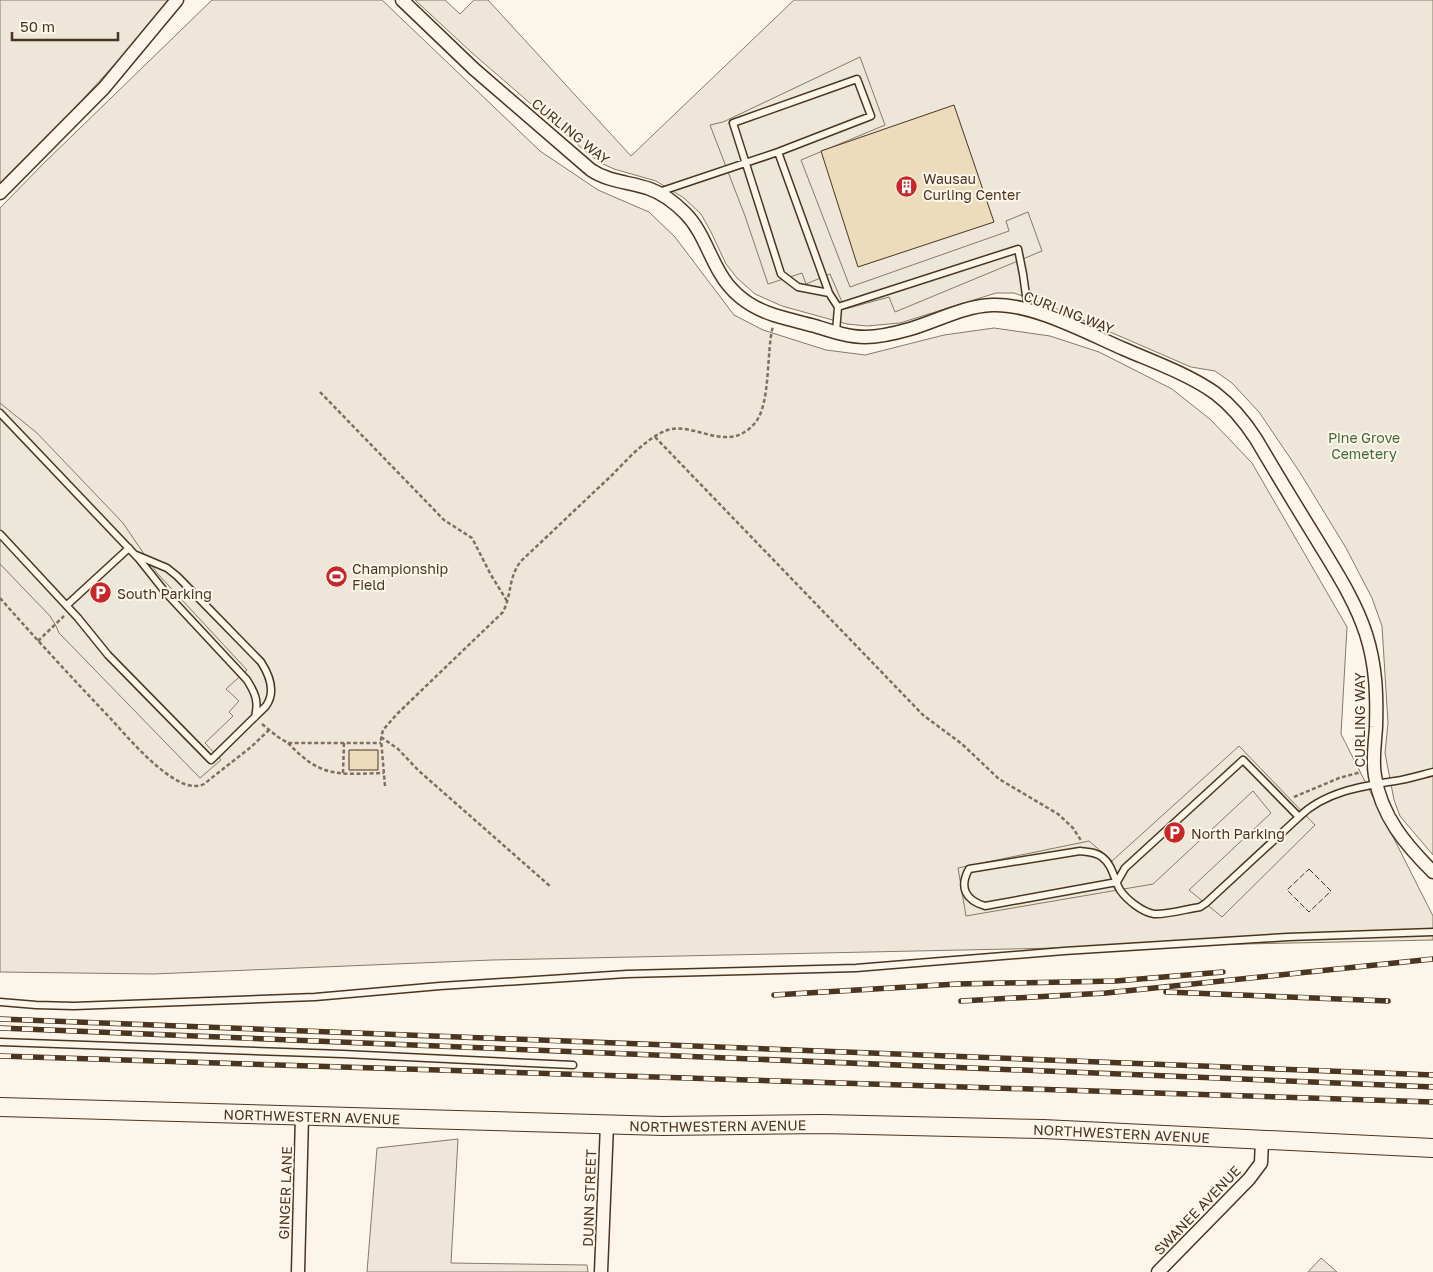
<svg xmlns="http://www.w3.org/2000/svg" width="1433" height="1272" font-family="'Golos Text',sans-serif">
<style>
.green{fill:#ede6d9;stroke:#887966}
.parking{fill:#ede7d9;stroke:#887966}
.building{fill:#ecdcbc;stroke:#4a3520}
.lines{fill:none;stroke-linecap:round;stroke-linejoin:round}
.lane-casing{stroke:#4a3520;stroke-width:9}
.street-casing{stroke:#4a3520;stroke-width:15}
.secondary-casing{stroke:#4a3520;stroke-width:20}
.path{stroke:#7f6f5c;stroke-width:2.5;stroke-dasharray:4 2.5;stroke-linecap:butt}
.lane{stroke:#fbf6e9;stroke-width:6}
.street{stroke:#fbf6e9;stroke-width:12}
.secondary{stroke:#fbf6e9;stroke-width:18}
.rail-casing{stroke:#4a3520;stroke-width:5.5}
.rail{stroke:#fbf6e9;stroke-width:4;stroke-dasharray:11;stroke-linecap:butt}
.fence{stroke:#4a3520;stroke-width:1;stroke-dasharray:6 2.5;stroke-linecap:butt}
.labels{text-anchor:middle;dominant-baseline:central;stroke-width:4;stroke-linejoin:round;paint-order:stroke}
.street-label{font-size:14px;fill:#4a3520;stroke:#fbf6e9}
.poi-label{font-size:14px;fill:#4a3520;stroke:#fbf6e9;text-anchor:start}
.park-label{font-size:14px;fill:#436837;stroke:#fbf6e9}
</style>
<rect width="100%" height="100%" fill="#fbf6e9"/>
<!-- green -->
<path class="green" d="M0 0H174L0 189Z
M212 0H382L540 151 598 190 649 212 675 237 734 315 763 330 826 350 865 355 944 335 994 328 1050 336 1099 352 1172 389 1211 420 1252 463 1347 627 1341 734 1433 916V940L492 960 153 974 0 972V208L43 164Z
M415 0H445L460 14 474 0H488L631 156 794 0H1433V855L1405 822 1400 816 1394 800 1385 753 1388 723 1382 626 1372 598 1346 548 1299 471 1259 412 1232 383 1215 371 1191 367 1050 306 1014 293H996L900 323 867 326 847 324 782 306 755 294 737 278 726 264 711 232 701 214 684 198 656 181 614 169 601 163 591 156 471 52Z
M458 1139 451 1263 587 1265 588 1272H367L377 1148Z
M1321 1258 1337 1272H1308Z"/>
<!-- parking -->
<path class="parking" d="M860 57 885 125 801 160 850 287 1009 231 1006 221 1028 212 1042 251 895 312 889 297 845 309 830 274 806 284 802 273 768 284 745 216 710 125 723 122Z
M0 403 37 433 123 523 157 573 247 670 226 689 239 701 229 712 233 716 205 743 221 760 200 778 59 633 56 626 50 616 0 564Z
M1239 746 1315 825 1222 917 1189 890 1271 813 1253 791 1153 884 966 916 958 868 1089 841 1112 861Z"/>
<!-- building -->
<path class="building" d="M954 105 994 222 858 267 821 151Z
M349 750H378V770H349Z"/>
<g class="lines">
<defs>
<path id="lane" d="M778 152 871 116 857 79 733 123 781 274 798 287 829 293
M659 192 778 152 829 293 838 307 836 332
M838 307 1018 249 1023 274 1028 310
M0 413 139 559 166 593 247 680C255 693 259 701 255 717
M0 534 78 618 108 655 211 760 266 706C276 692 270 676 261 662L177 576 167 568 136 555
M67 605 129 548
M1299 817 1243 760 1125 868 1117 882 985 906C965 900 959 887 969 869L1080 851C1088 852 1096 852 1102 857 1113 865 1114 880 1120 890 1127 900 1142 912 1154 914 1165 915 1187 909 1200 907L1206 903 1299 817C1324 792 1362 786 1395 781 1408 779 1421 775 1433 772
M0 1002 36 1005 74 1006 315 997 440 986 627 974 856 968 1064 951 1288 937 1433 932
M0 1042 343 1054 573 1065"/>
<path id="street" d="M402 0 474 69 591 170C609 182 630 182 650 189 664 194 675 203 685 213 702 230 708 253 720 273 732 294 752 308 774 315 788 319 802 323 815 326 831 331 848 337 865 337 880 337 896 333 910 329 937 321 964 306 992 305 1032 303 1087 333 1124 349 1154 362 1188 374 1215 393 1232 406 1245 422 1256 439 1276 473 1296 506 1317 540 1335 570 1355 600 1366 634 1376 665 1377 695 1376 727 1375 744 1372 760 1375 776 1381 816 1406 845 1433 872
M0 193 104 88 177 0
M298 1272 302 1116
M601 1272 607 1124
M1158 1272 1249 1179 1261 1163 1262 1140"/>
<g id="secondary">
<path id="s1" d="M0 1107 663 1126 822 1124 1043 1129 1433 1148"/>
</g>
</defs>
<!-- lane casing -->
<use href="#lane" class="lane-casing"/>
<!-- street casing -->
<use href="#street" class="street-casing"/>
<!-- secondary casing -->
<use href="#secondary" class="secondary-casing"/>
<!-- path -->
<path class="path" d="M320 392 444 520 472 538 491 575 507 601
M655 437 923 715 962 744 999 779 1058 814 1073 828 1082 842
M0 598C36 639 73 679 111 719 130 740 153 767 178 781 185 785 196 788 204 784L251 747 269 730
M38 641 64 616
M262 724 278 737 288 743H381
M381 737 398 749 419 771 551 887
M288 743C297 752 307 762 318 767 337 777 363 773 384 773
M343 773 344 743
M385 786 381 739 382 734 383 730 397 714 503 612C512 594 508 578 521 561 551 533 580 505 610 477 626 461 644 440 665 431 693 419 727 456 755 423 771 404 766 352 773 326
M1294 797 1339 778 1361 772"/>
<!-- lane -->
<use href="#lane" class="lane"/>
<!-- street -->
<use href="#street" class="street"/>
<!-- secondary -->
<use href="#secondary" class="secondary"/>
<defs>
<path id="rail" d="M1166 992 1388 1001
M774 995 957 984 1116 981 1223 972
M961 1001 1106 993 1433 959
M0 1019 1433 1075
M0 1028 1433 1087
M0 1056 1433 1102"/>
</defs>
<!-- rail casing -->
<use href="#rail" class="rail-casing"/>
<!-- rail -->
<use href="#rail" class="rail"/>
<!-- fence -->
<path class="fence" d="M1309 869 1331 891 1309 912 1287 890Z"/>
</g>
<!-- icons -->
<defs>
<symbol id="building-disc" viewBox="-11 -11 22 22"><circle r="9.5" fill="#c62828" stroke="#fbf6e9"/><path d="M-4-6H4V6H1V3H-1V6H-4ZM-2.5-4.3h1.7v1.8h-1.7ZM.8-4.3h1.7v1.8H.8ZM-2.5-1h1.7V.8h-1.7ZM.8-1h1.7V.8H.8Z" fill="#fff"/></symbol>
<symbol id="stadium-disc" viewBox="-11 -11 22 22"><circle r="9.5" fill="#c62828" stroke="#fbf6e9"/><path d="M0-5a6.5 5 0 1 0 0 10a6.5 5 0 1 0 0-10ZM-3.5-1.8h7v3.6h-7Z" fill="#fff"/></symbol>
<symbol id="parking-disc" viewBox="-11 -11 22 22"><circle r="9.5" fill="#c62828" stroke="#fbf6e9"/><path d="M-3.5-5.5H1a3.5 3.5 0 0 1 0 7H-1V5.5H-3.5ZM-1-3.4V-.6H.8a1.4 1.4 0 0 0 0-2.8Z" fill="#fff"/></symbol>
</defs>
<g fill-rule="evenodd">
<use href="#building-disc" x="894" y="174" width="25" height="25"/>
<use href="#stadium-disc" x="324" y="564" width="25" height="25"/>
<use href="#parking-disc" x="88" y="580" width="25" height="25"/>
<use href="#parking-disc" x="1162" y="820" width="25" height="25"/>
</g>
<g class="labels">
<!-- street labels -->
<g class="street-label">
<text transform="translate(571 131) rotate(39)">CURLING WAY</text>
<text transform="translate(1069 312) rotate(21)">CURLING WAY</text>
<text transform="translate(1359 720) rotate(-90)">CURLING WAY</text>
<text stroke="none"><textPath href="#s1" startOffset="312">NORTHWESTERN AVENUE</textPath></text>
<text stroke="none"><textPath href="#s1" startOffset="718">NORTHWESTERN AVENUE</textPath></text>
<text stroke="none"><textPath href="#s1" startOffset="1122">NORTHWESTERN AVENUE</textPath></text>
<text transform="translate(285 1193) rotate(-88)">GINGER LANE</text>
<text transform="translate(589 1198) rotate(-88)">DUNN STREET</text>
<text transform="translate(1197 1210) rotate(-46)">SWANEE AVENUE</text>
</g>
<!-- poi labels -->
<g class="poi-label">
<text x="923" y="178">Wausau<tspan x="923" dy="16">Curling Center</tspan></text>
<text x="352" y="568">Championship<tspan x="352" dy="16">Field</tspan></text>
<text x="117" y="593">South Parking</text>
<text x="1191" y="833">North Parking</text>
</g>
<!-- park labels -->
<g class="park-label">
<text x="1364" y="437">Pine Grove<tspan x="1364" dy="16">Cemetery</tspan></text>
</g>
</g>
<!-- scale -->
<path d="M12 32v8h106v-8" fill="none" stroke="#4a3520" stroke-width="2.5"/>
<text x="20" y="32" font-size="15" fill="#4a3520" stroke="#fbf6e9" stroke-width="4" paint-order="stroke">50 m</text>
</svg>
